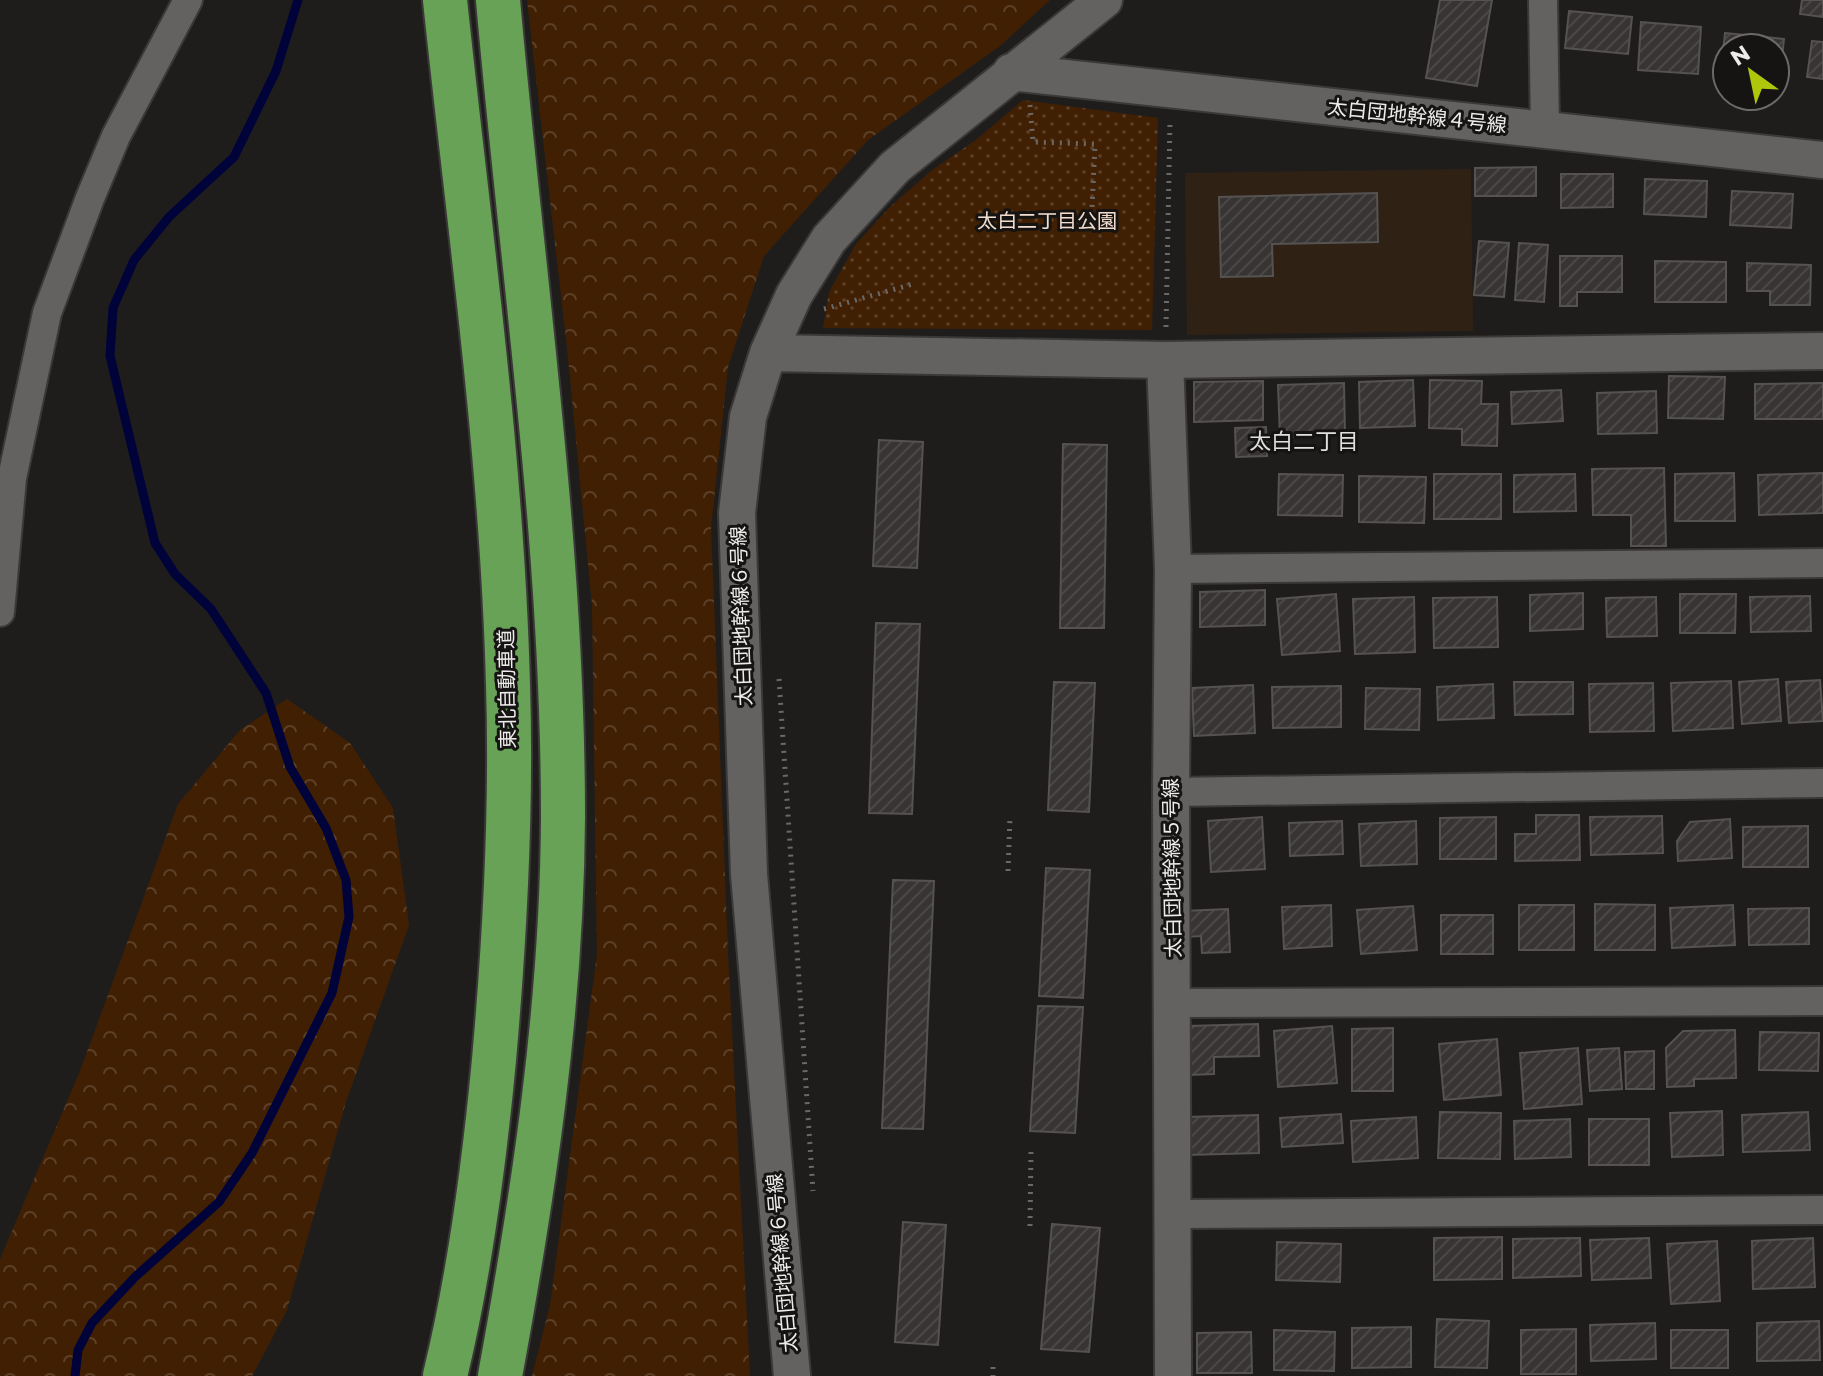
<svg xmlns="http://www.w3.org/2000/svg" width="1823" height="1376" font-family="Montserrat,'Noto Sans JP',sans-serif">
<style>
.education{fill:#2f2215}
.green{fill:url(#green-dots)}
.forest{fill:url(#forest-crowns)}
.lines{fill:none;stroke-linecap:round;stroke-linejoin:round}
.stream{stroke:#000339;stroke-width:9}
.building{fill:url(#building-hatch);stroke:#555251;stroke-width:2}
.minor-casing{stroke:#3b3938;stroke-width:32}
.tertiary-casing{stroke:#3b3938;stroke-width:40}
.motorway-casing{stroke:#3b3938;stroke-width:48}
.path{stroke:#6b6968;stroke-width:5;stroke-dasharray:2 6;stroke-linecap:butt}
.minor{stroke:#646260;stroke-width:28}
.tertiary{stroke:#646260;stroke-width:36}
.motorway{stroke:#67a256;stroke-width:44}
.labels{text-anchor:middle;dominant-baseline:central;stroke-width:6;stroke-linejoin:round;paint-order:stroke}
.street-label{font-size:20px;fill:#eeeceb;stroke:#161413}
.park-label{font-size:20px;fill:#f2dccd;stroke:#161413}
.neighbourhood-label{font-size:22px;fill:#e1dfdd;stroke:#161413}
</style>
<defs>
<pattern id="green-dots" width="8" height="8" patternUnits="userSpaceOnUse" patternTransform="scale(2)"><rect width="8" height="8" fill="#401f02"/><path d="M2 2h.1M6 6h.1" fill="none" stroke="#5c4027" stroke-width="1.8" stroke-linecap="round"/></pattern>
<pattern id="forest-crowns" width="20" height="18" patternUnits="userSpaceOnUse" patternTransform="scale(2)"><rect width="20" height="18" fill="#401f02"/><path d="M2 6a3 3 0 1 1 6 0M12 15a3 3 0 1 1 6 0" fill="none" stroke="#5c4027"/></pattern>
<pattern id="building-hatch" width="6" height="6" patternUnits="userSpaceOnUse" patternTransform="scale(2)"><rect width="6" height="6" fill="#373433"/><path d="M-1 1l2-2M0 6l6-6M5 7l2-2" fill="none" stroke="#4a4847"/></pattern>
</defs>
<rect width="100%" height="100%" fill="#1f1d1c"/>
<!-- education -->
<path class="education" d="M1471 169 1473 331 1187 335 1185 173Z"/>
<!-- green -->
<path class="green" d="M1023 100 1158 118 1152 330 823 328 829 292 856 244 890 207 932 170 976 140Z"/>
<!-- forest -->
<path class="forest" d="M527 0H1050L1000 46 868 140 764 256 728 367 711 528 728 953 750 1376H532L550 1305 597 954 592 605 567 348Z
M287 699 350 743 393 808 409 925 346 1102 287 1310 252 1376H0V1259L80 1071 178 804 240 730Z"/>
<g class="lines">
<!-- stream -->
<path class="stream" d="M75 1376 78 1350 92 1323 135 1277 219 1202 252 1153 332 993 349 917 346 880 326 828 290 767 266 693 211 609 175 574 155 543 110 356 113 308 134 260 169 217 234 157 276 71 298 0"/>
</g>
<!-- building -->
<path class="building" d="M1440 0H1492L1477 86 1426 78Z
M1802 0H1823V17L1800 14Z
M1569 11 1632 17 1628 54 1565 48Z
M1641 22 1701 27 1698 74 1638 70Z
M1725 33 1784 39 1779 85 1775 84V48H1727V79L1720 78Z
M1812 41 1823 42V79L1807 77Z
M1536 167V196H1475V168Z
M1561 174H1613V207L1561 208Z
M1645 179 1707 181 1706 217 1644 214Z
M1732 191 1793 194 1791 228 1730 225Z
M1377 193 1378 242 1272 244 1273 276 1221 277 1219 197Z
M1479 241 1509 243 1504 297 1474 295Z
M1519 243 1548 245 1544 302 1515 300Z
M1560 256H1622V292H1577V306H1560Z
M1655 261 1726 262V302H1655Z
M1747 263 1811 265 1810 305H1770V291H1747Z
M1669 376 1725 377 1723 419 1668 418Z
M1413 380 1415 426 1360 428 1359 382Z
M1430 380 1482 381 1481 404H1498L1497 446 1462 445V429L1429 428Z
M1263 381V420L1194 422V382Z
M1344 383 1345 435 1280 437 1278 385Z
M1823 383V419H1755V384Z
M1561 390 1563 421 1512 424 1511 392Z
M1656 391 1657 433 1598 434 1597 393Z
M1266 427 1267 456 1236 457 1235 428Z
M879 440 923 442 917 568 873 566Z
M1063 444 1107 445 1104 628H1060Z
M1664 468 1666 546H1631V515H1593L1592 469Z
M1734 473 1735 521H1675V474Z
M1823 473V513L1759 515 1758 475Z
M1279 474 1343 475 1342 516 1278 515Z
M1434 474H1501V519H1434Z
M1575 474 1576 511 1514 512V475Z
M1359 476 1426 477 1424 523 1359 522Z
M1265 590V625L1200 627V592Z
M1583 593V629L1530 631V595Z
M1336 594 1340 651 1282 655 1277 599Z
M1680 594H1736L1735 633H1680Z
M1810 596 1811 631 1751 632 1750 597Z
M1414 597 1415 652 1355 654 1353 599Z
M1497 597 1498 647 1434 648 1433 598Z
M1656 597 1657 636 1607 637 1606 598Z
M876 623 920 624 912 814 869 813Z
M1778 679 1781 721 1742 724 1739 682Z
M1820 680 1823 721 1789 723 1786 682Z
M1731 681 1733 728 1673 731 1671 683Z
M1054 682 1095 683 1089 812 1048 810Z
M1514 682H1573V714L1515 715Z
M1653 683 1654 731 1590 732 1589 684Z
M1493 684 1494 718 1438 720 1437 687Z
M1253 685 1255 733 1194 736 1192 688Z
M1341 686V727L1273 728 1272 687Z
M1366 688 1420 689 1419 730 1365 729Z
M1536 815H1579L1580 860 1515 861V834H1536Z
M1662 816 1663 853 1591 855 1590 817Z
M1262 817 1265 869 1211 872 1208 821Z
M1496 817V859H1440V818Z
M1730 819 1732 858 1678 861 1677 841 1690 822Z
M1342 821 1343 854 1290 856 1289 823Z
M1416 821 1417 864 1361 866 1359 824Z
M1808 826V867H1743V827Z
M1046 868 1090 870 1083 998 1039 996Z
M893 880 934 881 923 1129 882 1128Z
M1595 904 1655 905V950H1595Z
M1331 905 1332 946 1284 949 1282 907Z
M1519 905H1574V950H1519Z
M1733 905 1735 945 1672 948 1670 908Z
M1413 906 1417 950 1361 954 1357 910Z
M1809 908V944L1749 945 1748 909Z
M1228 909 1230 952 1202 953 1201 936 1185 937 1183 911Z
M1441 915H1493V954H1441Z
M1038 1006 1083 1007 1075 1133 1030 1131Z
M1258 1024 1259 1056 1214 1057V1074L1189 1075 1188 1026Z
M1332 1026 1337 1083 1278 1087 1274 1031Z
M1393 1028V1091H1352V1029Z
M1735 1030 1736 1078 1694 1079V1086L1667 1087 1666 1048 1683 1031Z
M1760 1032 1819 1033 1818 1071 1759 1070Z
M1497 1039 1501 1095 1444 1100 1439 1044Z
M1578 1048 1582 1104 1524 1109 1520 1053Z
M1619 1048 1622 1089 1590 1091 1587 1050Z
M1654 1051V1089H1626L1625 1052Z
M1722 1111 1723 1155 1672 1157 1670 1113Z
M1440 1112 1501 1113 1500 1159 1438 1158Z
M1808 1112 1810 1150 1743 1152 1742 1115Z
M1341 1114 1343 1143 1282 1147 1280 1118Z
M1258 1115 1259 1153 1187 1155 1186 1117Z
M1416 1117 1418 1158 1353 1162 1351 1121Z
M1570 1119 1571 1157 1515 1159 1514 1121Z
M1589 1119H1649V1165H1589Z
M903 1222 946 1225 938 1345 895 1342Z
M1052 1224 1100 1228 1089 1352 1041 1349Z
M1502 1237V1279L1434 1280V1238Z
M1580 1238 1581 1276 1513 1278V1239Z
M1649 1238 1651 1278 1592 1280 1590 1240Z
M1813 1238 1815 1287 1753 1289 1752 1241Z
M1717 1241 1720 1301 1671 1304 1667 1244Z
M1277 1242 1341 1244 1340 1282 1276 1280Z
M1437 1319 1489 1321 1487 1368 1435 1367Z
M1819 1321 1820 1360 1757 1361V1323Z
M1655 1323 1656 1359 1591 1361 1590 1325Z
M1411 1327V1367L1352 1368V1328Z
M1576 1329V1374H1521V1330Z
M1274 1330 1335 1332 1334 1371 1274 1370Z
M1671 1330H1728V1368H1671Z
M1251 1332 1252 1373H1197V1333Z"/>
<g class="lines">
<defs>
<path id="minor" d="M1543 0 1545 130
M1173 569 1823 563
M0 612 12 478 47 313 90 198 116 136 188 0
M1171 792 1823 783
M1173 1003 1823 1001
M1172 1214 1823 1210"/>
<path id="tertiary" d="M1011 72 1823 160
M768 353 1165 360 1823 351
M1165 360 1173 569 1171 792 1173 1376
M792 1376 749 874 737 513 748 417 768 353 794 295 829 239 895 167 1104 0"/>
<path id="motorway" d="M498 0C522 273 563 543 563 817 562 1006 534 1191 500 1376
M445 1376C470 1273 484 1166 494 1060 505 936 512 810 508 685 502 456 469 228 445 0"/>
</defs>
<!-- minor casing -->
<use href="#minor" class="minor-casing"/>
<!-- tertiary casing -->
<use href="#tertiary" class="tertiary-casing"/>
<!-- motorway casing -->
<use href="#motorway" class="motorway-casing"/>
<!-- path -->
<path class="path" d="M1030 105 1033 142 1095 144 1092 208
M824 309 913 284
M1166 327 1170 121
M779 679 813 1191
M1008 871 1010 817
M1030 1226 1031 1150
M993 1367V1376"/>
<!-- minor -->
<use href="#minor" class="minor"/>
<!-- tertiary -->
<use href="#tertiary" class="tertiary"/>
<!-- motorway -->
<use href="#motorway" class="motorway"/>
</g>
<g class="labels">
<!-- street labels -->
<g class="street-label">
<text transform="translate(1417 116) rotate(6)">太白団地幹線４号線</text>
<text transform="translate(741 616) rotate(-92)">太白団地幹線６号線</text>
<text transform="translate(507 689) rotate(-91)">東北自動車道</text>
<text transform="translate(1172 868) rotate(-91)">太白団地幹線５号線</text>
<text transform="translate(782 1263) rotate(-95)">太白団地幹線６号線</text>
</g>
<!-- park labels -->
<g class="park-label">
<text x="1047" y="221">太白二丁目公園</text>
</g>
<!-- neighbourhood labels -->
<g class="neighbourhood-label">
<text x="1304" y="441">太白二丁目</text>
</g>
</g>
<!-- north arrow -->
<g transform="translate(1751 72) rotate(327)"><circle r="38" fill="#161413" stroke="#6c6a69" stroke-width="2"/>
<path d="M0-6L14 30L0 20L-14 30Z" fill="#aec60c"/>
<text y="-12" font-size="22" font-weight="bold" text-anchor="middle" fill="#eeeceb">N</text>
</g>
</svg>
